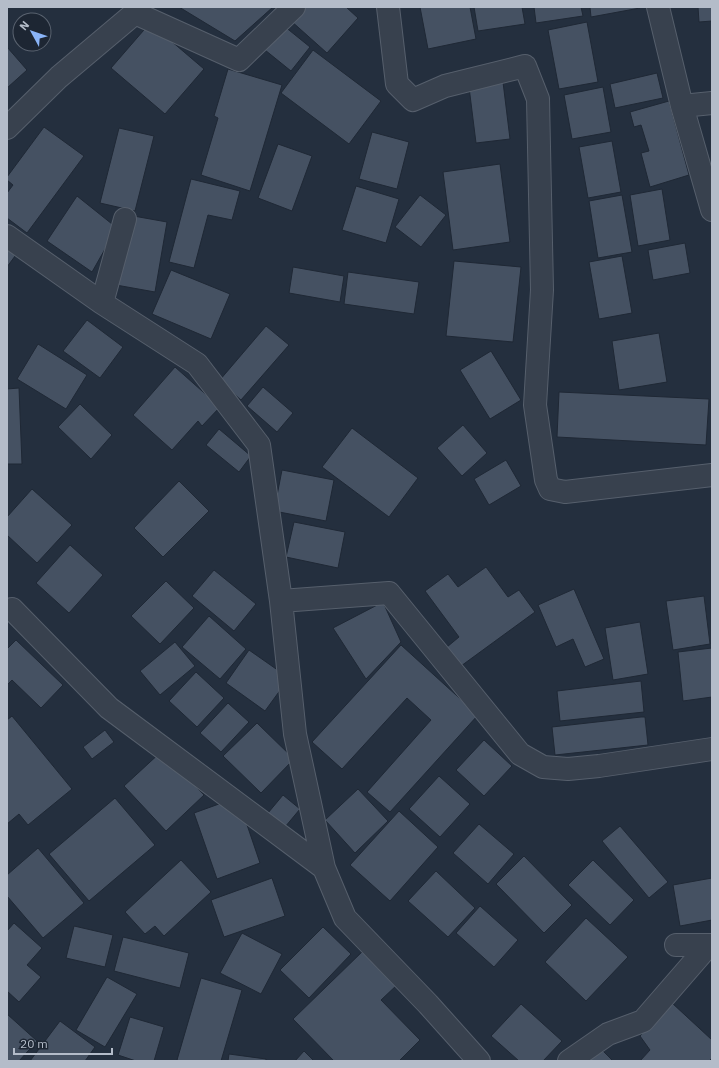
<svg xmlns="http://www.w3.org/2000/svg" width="719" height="1068" font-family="'IBM Plex Sans',sans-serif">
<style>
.building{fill:#455162;stroke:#1f2835}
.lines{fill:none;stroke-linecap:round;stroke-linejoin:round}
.minor-casing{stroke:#565f6c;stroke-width:24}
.minor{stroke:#38414e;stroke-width:22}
</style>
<rect width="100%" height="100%" fill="#242f3e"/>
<!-- building -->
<path class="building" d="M179 7H273L235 41Z
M301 7H346L358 18 327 53 290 20Z
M420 7H470L476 39 428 49Z
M474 7H522L525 24 478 31Z
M534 7H581L583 16 536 23Z
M590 7H640V8L591 17Z
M698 7H712V21L699 22Z
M587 22 598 82 559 89 548 30Z
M150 23 204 69 165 114 111 68Z
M284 26 310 47 291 71 265 50Z
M7 47 27 70 7 88Z
M313 50 381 101 349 144 281 93Z
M228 69 282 85 250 191 201 175 218 118 214 116Z
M657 73 663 98 615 108 610 84Z
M503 82 510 139 476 143 469 87Z
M603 87 611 132 572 139 564 95Z
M669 101 689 175 650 187 641 153 649 151 641 125 634 127 630 112Z
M44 127 84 156 27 233 7 218V193L13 185 7 180V177Z
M119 128 154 136 135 211 100 203Z
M372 132 409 142 397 189 359 179Z
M612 141 621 192 588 198 579 147Z
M278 144 312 156 292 211 258 198Z
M500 164 510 242 453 250 443 172Z
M191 179 240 191 232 220 208 215 194 268 169 262Z
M356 186 399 199 386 243 342 230Z
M662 189 670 240 638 246 630 195Z
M420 195 446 215 421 247 395 227Z
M622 195 632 252 598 258 589 201Z
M77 196 117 228 92 272 47 241Z
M128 215 167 222 155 292 116 285Z
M685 243 690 273 653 280 648 250Z
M7 244 18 252 7 267Z
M622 256 632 313 599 319 589 262Z
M454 261 521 267 513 342 446 336Z
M293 267 344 276 340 302 289 293Z
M171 270 230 294 211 339 152 314Z
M348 272 419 282 414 314 344 304Z
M87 320 123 347 100 378 63 351Z
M266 326 289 345 241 400 219 381Z
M659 333 667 382 619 390 612 341Z
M38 344 87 375 66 409 17 379Z
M491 351 521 400 490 419 460 370Z
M175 367 220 407 202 426 198 421 172 450 133 415Z
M263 387 293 413 277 432 247 406Z
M19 388 22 464H7V389Z
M559 392 709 399 706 445 557 437Z
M80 404 112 435 91 459 58 427Z
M463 425 487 453 462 476 437 448Z
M352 428 418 478 389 517 322 467Z
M219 429 251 456 239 472 206 445Z
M506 460 521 486 489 505 474 479Z
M282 470 334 480 326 521 274 511Z
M179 481 209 511 163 557 134 528Z
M32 489 72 525 37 563 7 535V517Z
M294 522 345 532 338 568 286 557Z
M70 545 103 575 69 613 36 583Z
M486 567 508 597 519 590 535 612 461 666 447 647 459 637 425 591 448 574 458 587Z
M214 570 256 604 234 631 192 596Z
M166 581 194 608 160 644 131 616Z
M574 589 604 659 585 667 573 639 556 647 538 605Z
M704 596 710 644 673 650 666 601Z
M383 602 401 642 366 679 333 628Z
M209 616 246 649 220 679 182 647Z
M640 622 648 674 613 680 605 628Z
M16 640 63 685 41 708 12 680 7 685V649Z
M175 642 195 666 160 695 140 671Z
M401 645 478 715 390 812 367 792 431 720 407 698 342 769 312 742Z
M712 648V697L683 701 678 652Z
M249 650 289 678 265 711 226 683Z
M196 672 224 698 197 727 169 701Z
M641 681 644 712 560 721 557 691Z
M228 703 249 722 221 752 200 733Z
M12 716 72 789 28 825 19 814 7 824V720Z
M641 717H645L648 745 555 755 552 727Z
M257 723 294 759 261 793 223 756Z
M105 730 114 742 92 759 83 747Z
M484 740 512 766 484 796 456 770Z
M162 751 204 795 166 831 124 786Z
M439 776 470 804 440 837 409 809Z
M358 789 388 821 355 853 325 820Z
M283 795 300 809 280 833 263 819Z
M115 798 155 845 89 901 49 854Z
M230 800 242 810 260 863 217 879 194 813Z
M399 811 438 847 390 901 350 865Z
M479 824 514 854 488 884 453 853Z
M620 826 668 882 649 898 602 841Z
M38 848 84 903 43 938 7 896V875Z
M524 856 572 905 544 933 496 884Z
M181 860 211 892 164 936 155 926 145 934 125 912Z
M593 860 634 900 610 925 568 885Z
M436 871 475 908 448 937 408 901Z
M272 878 285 916 224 937 211 900Z
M712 878V920L680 926 673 885Z
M480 906 518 940 494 967 456 933Z
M586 918 628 957 586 1001 545 962Z
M14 923 42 948 27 965 41 977 19 1002 7 991V931Z
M74 926 113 935 105 967 66 958Z
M323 927 351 954 309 998 280 970Z
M242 933 282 954 261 994 220 973Z
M123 937 189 953 180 988 114 971Z
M364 950 398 984 381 1000 420 1040 399 1061H334L293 1019Z
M107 977 137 994 105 1047 76 1030Z
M201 978 242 990 221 1061H180L177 1060Z
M672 1003 712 1040V1058L709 1061H640L650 1050 640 1036Z
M521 1004 562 1041 543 1061H519L491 1036Z
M7 1014 37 1041 19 1061H7Z
M130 1017 164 1027 154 1061H136L118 1055Z
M60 1021 95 1047 85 1061H30Z
M599 1047 613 1061H586Z
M304 1051 314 1061H295Z
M229 1054 266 1059V1061H228Z"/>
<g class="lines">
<defs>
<path id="minor" d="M388 7 397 84 413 100 445 86 525 66 538 99 542 290 535 405 546 480 550 489 565 492 712 475
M658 7 682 106 712 210
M682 106 712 103
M7 128 59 77 135 13 239 60 294 7
M7 236 102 303 125 219
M102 303 197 364 259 445 281 601 295 734 324 868 345 918 428 1004 479 1061
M281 601 389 593 520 754 543 767 568 769 599 766 712 749
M12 609 109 708 324 868
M676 945H712
M569 1061 608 1034 643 1021 708 946"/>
</defs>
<!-- minor casing -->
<use href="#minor" class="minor-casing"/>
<!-- minor -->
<use href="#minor" class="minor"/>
</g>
<!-- border -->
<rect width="719" height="1068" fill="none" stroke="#b4bcc9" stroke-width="16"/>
<!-- north arrow -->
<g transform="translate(32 32) rotate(310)"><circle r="19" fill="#1d2633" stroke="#59626f"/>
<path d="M0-3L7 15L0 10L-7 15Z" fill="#8ab4f8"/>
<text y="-6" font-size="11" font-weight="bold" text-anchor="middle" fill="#b4bcc9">N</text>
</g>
<!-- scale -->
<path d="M14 1048v6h98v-6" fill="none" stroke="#b4bcc9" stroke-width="2"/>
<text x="20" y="1048" font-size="12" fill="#b4bcc9" stroke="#1d2633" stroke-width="3" paint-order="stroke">20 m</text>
</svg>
